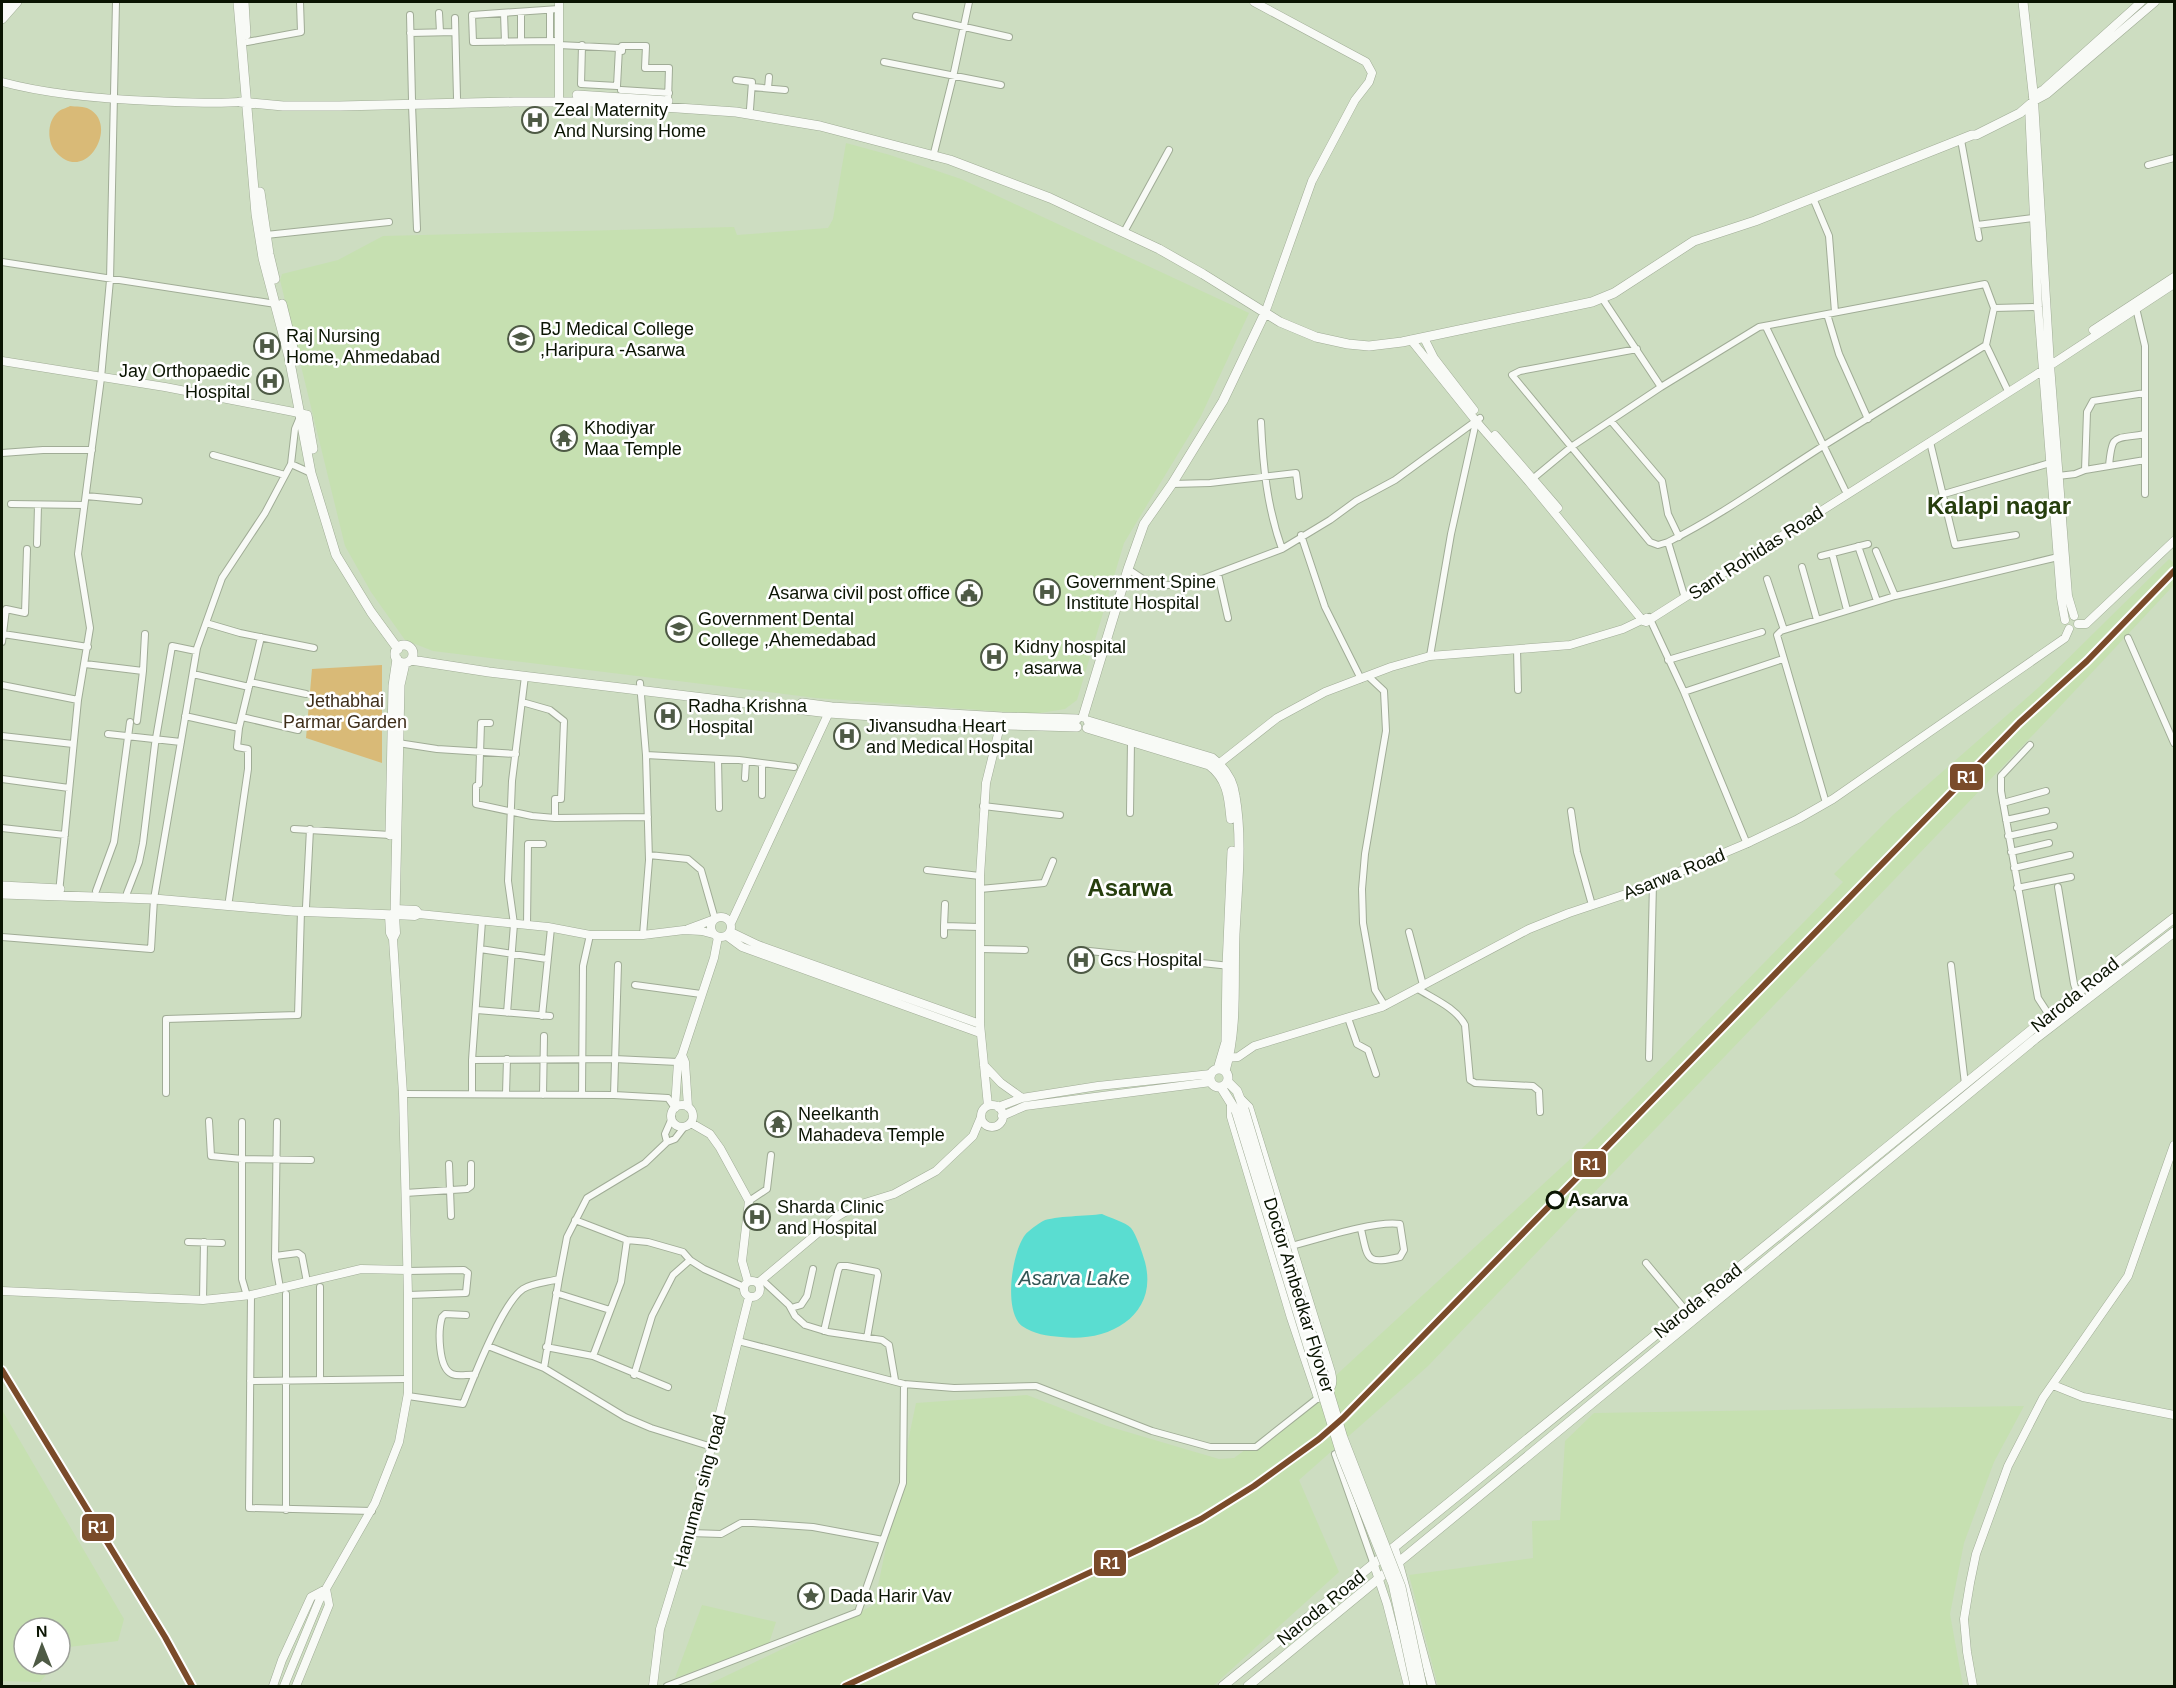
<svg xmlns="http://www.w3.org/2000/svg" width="2176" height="1688" font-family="Arial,sans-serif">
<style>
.built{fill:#c6e0b1}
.green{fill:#d9ba77}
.water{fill:#5addd1}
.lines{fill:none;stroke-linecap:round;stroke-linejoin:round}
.minor-casing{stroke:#a0ac96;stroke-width:8}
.tertiary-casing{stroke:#a0ac96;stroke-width:9}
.secondary-casing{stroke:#a0ac96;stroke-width:10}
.primary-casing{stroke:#a0ac96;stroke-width:10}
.minor{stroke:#f8faf6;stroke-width:6}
.tertiary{stroke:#f8faf6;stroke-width:8}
.secondary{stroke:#f8faf6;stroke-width:9}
.primary{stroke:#f8faf6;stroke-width:9}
.secondary-bridge-casing{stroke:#a0ac96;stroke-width:10;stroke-linecap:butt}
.secondary-bridge{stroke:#f8faf6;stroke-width:9}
.rail-1-casing{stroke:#fff;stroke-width:10}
.rail-1{stroke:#7a4b2a;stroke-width:6}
.stop-dot{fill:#fff;stroke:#0a1402;stroke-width:3}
.labels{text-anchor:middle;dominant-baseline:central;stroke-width:5;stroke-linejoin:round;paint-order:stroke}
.poi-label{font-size:18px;fill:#0a1402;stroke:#fff;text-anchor:start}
.street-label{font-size:18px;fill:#0a1402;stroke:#fff}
.park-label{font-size:18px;fill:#3e2e1a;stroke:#fff}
.stop-label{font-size:18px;font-weight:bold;fill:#0a1402;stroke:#fff;text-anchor:start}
.water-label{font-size:20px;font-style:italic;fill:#345554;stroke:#fff}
.district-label{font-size:24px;font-weight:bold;fill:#263e0d;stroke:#fff}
.line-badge{stroke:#fff;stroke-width:2}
.badge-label{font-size:16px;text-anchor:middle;font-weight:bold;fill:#fff}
</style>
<rect width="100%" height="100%" fill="#cdddc1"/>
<!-- built -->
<path class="built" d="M846 143 890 155 961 179 1249 313 1201 416 1124 543 1077 700 1065 709 1034 714 816 698 433 651 405 640 371 592 345 546 280 280 282 274 338 260 383 236 734 227 737 235 828 228 833 219Z
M2169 559 2174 563V585L2054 713 1428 1366 1299 1480 1339 1572 1213 1686H705L874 1605 916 1403 1027 1395 1107 1426 1219 1459 1234 1458 1294 1414 1592 1139 1843 882 1834 874 1893 815 2039 687Z
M2024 1406 1994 1462 1964 1543 1950 1614 1963 1686H1438L1409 1575 1533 1558 1532 1521 1560 1520 1565 1441 1594 1413Z
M2 1410 124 1619 118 1641 69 1647 60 1658V1628H24V1664H55L40 1682 2 1681Z
M702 1605 776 1622 769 1643 675 1678Z"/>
<!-- green -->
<path class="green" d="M70 106C76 107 84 106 89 109 120 125 85 187 55 151 47 141 47 121 58 112 61 109 67 108 70 106Z
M382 665V763L306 738 312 669Z"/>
<!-- water -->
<path class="water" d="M1102 1214C1110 1218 1125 1222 1131 1228 1137 1236 1142 1252 1145 1262 1159 1316 1108 1343 1061 1337 1047 1336 1034 1334 1022 1326 1003 1311 1012 1252 1025 1235 1029 1230 1038 1224 1043 1221 1054 1216 1088 1216 1102 1214Z"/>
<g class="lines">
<defs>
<path id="minor" d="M550 10V41
M521 12V41
M439 13 440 32
M504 13 505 42
M410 15 412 100
M916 16 1009 37
M455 18 457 98
M410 33 455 32
M559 41 473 42 472 15 559 9
M247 42 301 32 300 2
M559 45 619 48 617 86 581 84 582 45
M622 51V46H646L645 68H669L668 101
M884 62 1001 85
M736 80 752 82 750 109
M752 87 785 90
M768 88 769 77
M621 90 669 93
M412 105 417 229
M1961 140 1979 238
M933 157 953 77 969 2
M2148 165 2174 158
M1813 198 1829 236 1835 312
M1977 225 2033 218
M1124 232 1169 150
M266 235 389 222
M2 262 276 304
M1602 298 1661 387 1759 327 1985 284 1994 308 2038 307
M1994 308 1986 345 2007 389
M2136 308 2145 346V494
M1827 314 1839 354 1868 419
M1766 327 1845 490
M1637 349 1520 371 1512 375 1650 542 1658 545 1668 542
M1611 421 1662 481 1668 514 1679 537
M1261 422C1263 466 1267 507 1282 549
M1930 442 1955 545 2016 535
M2 453 43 450H92
M213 455 285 475
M291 464 311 473
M2109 466C2112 432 2114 440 2145 434
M2085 470 2145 460
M2058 476 2075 474 2085 470 2087 412 2093 401 2145 393
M1530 481 1571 447 1661 387
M1172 484 1210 483 1296 473 1299 496
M1944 494 2050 463
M86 496 139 501
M11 504 84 505
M1301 535 1325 607 1361 679
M37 544 38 505
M1858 546 1877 601
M1876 551 1895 596
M1832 553 1847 610
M1821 556 1868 544
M1802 567 1817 620
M1128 569 1143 579 1167 585 1189 584 1282 549 1330 520 1356 501 1395 480 1480 418
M1218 574 1228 618
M1767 579 1784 630
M1684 595 1668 542C1722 515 1771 479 1823 446 1877 412 1932 379 1986 345
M1649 617 1684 692 1747 844
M206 623 240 633 314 648
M3 634 88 647
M2128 638 2174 743
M2 642 6 609 25 613 27 549
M1517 649 1518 690
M1430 656 1451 534 1476 422
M1668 660 1762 632
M85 664 143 671 137 721
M143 671 145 634
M193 674 249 687
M1368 676 1384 691 1386 731 1365 854 1362 889 1363 923 1375 990 1385 1006
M250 682 306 694
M640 683 646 755 649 860 643 935
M2 685 78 700
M1684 692 1783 659
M522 702 550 710 564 721 561 799H555V818
M185 716 239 728 261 637
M242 717 298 730
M490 723H481L479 784 476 786V804L532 816 555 818 648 817
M108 734 181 742
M2 736 73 744
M398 743 437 749 516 754
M2030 745 2001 776V791L2038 998 2049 1015
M646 755 739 760 794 767
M718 759 719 808
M745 778 746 761
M2 779 69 788
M762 795V763
M1826 803 1777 635 1781 631 1895 596 2058 557
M2003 803 2046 791
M983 806 1060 815
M1571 811 1577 852 1592 905
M1130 813 1131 741
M2006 820 2046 811
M2 828 65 835
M294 829 390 835
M2008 836 2054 826
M2011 852 2049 843
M649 855 688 859 701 870 715 919
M2014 868 2070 855
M927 870 980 876
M2058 887 2074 984 2077 993
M2017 888 2071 877
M980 889 1044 883 1053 861
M96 891 114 842 130 722
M59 893 78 700 90 628 78 554 101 378 110 280 116 2
M127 893 139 862 143 843 155 744 172 646 196 651
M229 900 248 769V749L237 747 239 728
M945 904 944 926 979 927
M306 907 310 829
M527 925 528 844H543
M1409 932 1423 985
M944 935V926
M2 937 151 949 154 899 197 648 222 578 265 513 291 464 295 429 300 417
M480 949 547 959
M980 949 1025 950
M1080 950 1230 966
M1951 965 1965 1084
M635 985 701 994
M1418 989C1434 999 1456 1008 1465 1025L1470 1080 1475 1083 1533 1086 1539 1091 1540 1112
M477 1010 550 1016
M507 1013 514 924 508 881 512 781 525 676
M542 1016 551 928
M1348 1018 1357 1044 1368 1050 1376 1074
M1649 1058 1653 883
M472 1060 482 921
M166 1093V1019L298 1015 301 911
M403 1094 614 1095 668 1098 675 1108
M472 1094V1060L614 1059 678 1062
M506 1094 507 1059
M543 1095 544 1036
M582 1095 583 966 590 935
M614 1095 618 965
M209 1121 211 1156 242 1159 311 1160
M242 1122V1279L247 1296
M277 1122 275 1259 280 1288
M667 1142 665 1134 672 1118
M449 1164 451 1216
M405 1193 467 1189 471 1186V1164
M749 1201 767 1189 771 1155
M575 1220 627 1240 648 1242 683 1252 690 1260 704 1269 744 1287
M188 1242 222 1243
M1292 1246C1318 1239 1376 1220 1400 1224L1404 1250 1400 1257C1366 1265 1368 1260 1361 1229
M275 1256 298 1253 302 1256 307 1282
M1646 1263 1693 1319
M407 1271 464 1270 468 1273 466 1293 408 1295
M559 1279 544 1368 625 1417 651 1428 712 1447
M762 1280 789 1305 795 1316 805 1325 828 1332 882 1340 889 1345 895 1380
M556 1293 610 1310
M286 1294V1510
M251 1295 249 1508 372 1511
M203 1300 204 1242
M791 1308 801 1305 807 1296 813 1269
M466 1315 445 1314 442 1317C438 1330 438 1368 452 1374 459 1377 468 1374 475 1375
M824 1331 838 1271 840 1266H847L877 1272 878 1275 867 1338
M738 1341 904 1384 954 1388 1036 1386 1152 1431 1210 1447H1256L1318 1398
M488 1346 544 1368
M546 1347 593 1356 621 1282 627 1240
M593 1356 668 1387
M634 1375 652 1316 673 1275 690 1260
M320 1380V1287
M250 1381 408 1379
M408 1396 463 1404C473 1379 502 1303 523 1289 532 1283 548 1282 559 1279L567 1237 587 1198 645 1163 667 1142 675 1139 685 1126
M1335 1454 1374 1565
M690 1533 721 1534 741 1523H753L813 1527 883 1540
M667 1686 858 1612 903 1483 904 1384"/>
<path id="tertiary" d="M1254 2 1366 62 1372 73 1369 82 1355 100 1312 181 1265 313
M2 82C50 95 102 99 152 101 181 102 211 104 240 102
M2033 96 2044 89 2141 2
M559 101V2
M2029 106 2038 307 2061 598 2065 620
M2093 330 2174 277
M1424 338 1434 358 1474 410
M1411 340 1476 421 1529 482 1643 621 1646 622 2031 378 2174 284
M2 361 165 387 304 414
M1495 435 1558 508
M2074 616 2068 596 2050 365 2034 101 2047 94 2155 2
M2078 624H2086L2174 541
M1216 766 1277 718 1325 692 1391 667 1430 656 1570 645 1623 629 1646 618
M395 909 416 910 419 914
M389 915 390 933 393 939
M711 927a10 10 0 1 1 20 0a10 10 0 1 1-20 0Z
M731 923 831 708
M688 929 715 919
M731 932 758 945 980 1024
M727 936 742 947 980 1033
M1224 1058 1238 1057 1254 1046 1382 1007 1529 929 1569 913 1629 893 1750 842 1798 819 1833 799 2065 638 2069 629
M984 1065 1001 1083 1022 1098
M1231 1103V1117L1291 1318 1318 1398C1330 1389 1335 1388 1331 1372L1249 1107 1242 1100
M671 1116a11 11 0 1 1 22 0a11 11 0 1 1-22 0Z
M981 1116a11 11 0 1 1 22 0a11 11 0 1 1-22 0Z
M988 1106 980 1024V876L986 783 1001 722
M688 1107 685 1062 682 1055 714 958 718 937
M998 1107 1022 1098 1098 1086 1211 1074
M675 1108 678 1062 682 1055
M1002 1116 1025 1106 1211 1082
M691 1123 710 1134 720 1148 749 1201 742 1261 748 1282
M744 1289a8 8 0 1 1 16 0a8 8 0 1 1-16 0Z
M758 1283 838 1216 855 1206 894 1194 936 1171 973 1136 981 1117
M2 1291 203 1300 251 1295 361 1269 407 1270
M2053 1385 2083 1397 2174 1415
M1395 1549 1432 1686
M1374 1565 1387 1604 1408 1686
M273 1686 282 1660 311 1597 326 1589 329 1605 296 1686
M284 1686 319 1601 375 1503 399 1442 408 1393V1295L403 1094 393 939 396 933 395 915 415 916 419 914 548 927 590 935H643L684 930 702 931 713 934
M653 1686 660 1629 692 1524 749 1297
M1973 1686 1967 1652 1964 1619 1970 1583 1976 1554 2008 1466 2043 1398 2128 1276 2174 1145"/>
<path id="secondary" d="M238 2 256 214 263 258 289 357 311 473 336 555 371 612 398 649
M244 2 246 35
M2 8 7 2
M2 19 17 2
M577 95 668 101
M240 102 283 106H340L514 102H591L736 112 820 126 950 160 1050 198 1159 249 1203 274 1280 322 1316 337 1348 344 1369 346 1402 342 1592 302 1614 293 1694 241 1755 221 1972 135H1976L2020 113 2034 101 2023 2
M260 192 269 254 275 279
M282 304 296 360
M307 415 313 449
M395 654a9 9 0 1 1 18 0a9 9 0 1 1-18 0Z
M411 660 489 672 829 713 1006 725 1077 727
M802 703 832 707 1002 717 1077 719
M1083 717 1128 569 1144 524 1172 484 1223 401 1265 313
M1088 721 1212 758C1225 768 1233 780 1235 796 1243 841 1237 888 1235 934 1233 979 1238 1027 1225 1071
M1087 728 1209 765C1228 779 1229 798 1231 819
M390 835 393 686 397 659
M2 886 60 889
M2 894 154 899 292 911 395 915 400 685 405 663
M1218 1069 1226 1042 1227 966 1232 851
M1210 1078a9 9 0 1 1 18 0a9 9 0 1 1-18 0Z
M1228 1082 1237 1091 1244 1109
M1221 1087 1236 1111"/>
<path id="primary" d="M1223 1686 2077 993 2174 918
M1248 1686 2035 1039 2174 932"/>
</defs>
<!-- minor casing -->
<use href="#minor" class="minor-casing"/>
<!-- tertiary casing -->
<use href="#tertiary" class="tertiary-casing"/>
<!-- secondary casing -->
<use href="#secondary" class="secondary-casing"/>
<!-- primary casing -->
<use href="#primary" class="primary-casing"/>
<!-- minor -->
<use href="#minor" class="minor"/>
<!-- tertiary -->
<use href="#tertiary" class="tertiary"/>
<!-- secondary -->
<use href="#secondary" class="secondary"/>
<!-- primary -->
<use href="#primary" class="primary"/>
<defs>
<path id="secondary-bridge" d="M1244 1109 1343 1438 1401 1587 1422 1686
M1236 1111 1341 1454 1393 1584 1415 1686"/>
</defs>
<!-- secondary-bridge casing -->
<use href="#secondary-bridge" class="secondary-bridge-casing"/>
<!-- secondary-bridge -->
<use href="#secondary-bridge" class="secondary-bridge"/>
<defs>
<path id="rail-1" d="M2 1370 165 1637 192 1686
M845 1686 1149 1545 1201 1519 1254 1486 1319 1439 1343 1418 1389 1371 2019 723 2087 661 2174 571"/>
</defs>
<!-- rail-1 casing -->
<use href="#rail-1" class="rail-1-casing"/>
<!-- rail-1 -->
<use href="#rail-1" class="rail-1"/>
</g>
<!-- icons -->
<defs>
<symbol id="hospital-ring" viewBox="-11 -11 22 22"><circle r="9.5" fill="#fff" stroke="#4e5a45" stroke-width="1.5"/><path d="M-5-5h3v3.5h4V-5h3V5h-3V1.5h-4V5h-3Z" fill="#4e5a45"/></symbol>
<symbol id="university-ring" viewBox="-11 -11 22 22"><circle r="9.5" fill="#fff" stroke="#4e5a45" stroke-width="1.5"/><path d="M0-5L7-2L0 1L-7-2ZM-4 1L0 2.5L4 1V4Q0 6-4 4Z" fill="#4e5a45"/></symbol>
<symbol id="temple-ring" viewBox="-11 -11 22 22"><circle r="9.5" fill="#fff" stroke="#4e5a45" stroke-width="1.5"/><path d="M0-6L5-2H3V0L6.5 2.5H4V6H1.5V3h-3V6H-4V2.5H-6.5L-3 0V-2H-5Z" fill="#4e5a45"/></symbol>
<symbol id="civic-ring" viewBox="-11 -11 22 22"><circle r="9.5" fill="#fff" stroke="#4e5a45" stroke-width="1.5"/><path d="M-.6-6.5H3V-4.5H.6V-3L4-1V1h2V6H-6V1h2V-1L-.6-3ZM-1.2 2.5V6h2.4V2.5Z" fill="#4e5a45"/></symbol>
<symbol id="sight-ring" viewBox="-11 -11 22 22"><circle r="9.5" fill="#fff" stroke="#4e5a45" stroke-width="1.5"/><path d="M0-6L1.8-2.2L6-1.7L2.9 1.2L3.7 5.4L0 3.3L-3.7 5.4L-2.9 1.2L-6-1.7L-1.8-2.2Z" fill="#4e5a45"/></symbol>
</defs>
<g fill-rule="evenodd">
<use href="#hospital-ring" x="520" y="105" width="30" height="30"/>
<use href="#university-ring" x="506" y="324" width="30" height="30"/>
<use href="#hospital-ring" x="252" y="331" width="30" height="30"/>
<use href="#hospital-ring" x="255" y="366" width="30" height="30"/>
<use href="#temple-ring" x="549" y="423" width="30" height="30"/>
<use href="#hospital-ring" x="1032" y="577" width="30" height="30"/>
<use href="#civic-ring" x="954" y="578" width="30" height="30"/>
<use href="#university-ring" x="664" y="614" width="30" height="30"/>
<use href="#hospital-ring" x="979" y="642" width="30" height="30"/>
<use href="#hospital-ring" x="653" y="701" width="30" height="30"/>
<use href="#hospital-ring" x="832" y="721" width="30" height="30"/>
<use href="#hospital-ring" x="1066" y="945" width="30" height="30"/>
<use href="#temple-ring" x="763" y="1109" width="30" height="30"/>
<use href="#hospital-ring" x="742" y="1202" width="30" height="30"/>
<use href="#sight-ring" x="796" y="1581" width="30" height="30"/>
</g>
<!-- markers -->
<circle class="stop-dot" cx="1555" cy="1200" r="8"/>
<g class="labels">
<!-- poi labels -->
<g class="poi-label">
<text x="554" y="110">Zeal Maternity<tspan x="554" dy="21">And Nursing Home</tspan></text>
<text x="540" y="329">BJ Medical College<tspan x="540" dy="21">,Haripura -Asarwa</tspan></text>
<text x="286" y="336">Raj Nursing<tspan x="286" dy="21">Home, Ahmedabad</tspan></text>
<text x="250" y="371" text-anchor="end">Jay Orthopaedic<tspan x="250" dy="21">Hospital</tspan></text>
<text x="584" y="428">Khodiyar<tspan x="584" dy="21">Maa Temple</tspan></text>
<text x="1066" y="582">Government Spine<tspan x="1066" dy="21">Institute Hospital</tspan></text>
<text x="950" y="593" text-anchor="end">Asarwa civil post office</text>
<text x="698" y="619">Government Dental<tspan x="698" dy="21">College ,Ahemedabad</tspan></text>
<text x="1014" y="647">Kidny hospital<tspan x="1014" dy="21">, asarwa</tspan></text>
<text x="688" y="706">Radha Krishna<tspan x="688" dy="21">Hospital</tspan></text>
<text x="866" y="726">Jivansudha Heart<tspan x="866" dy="21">and Medical Hospital</tspan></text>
<text x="1100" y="960">Gcs Hospital</text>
<text x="798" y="1114">Neelkanth<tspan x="798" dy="21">Mahadeva Temple</tspan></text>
<text x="777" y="1207">Sharda Clinic<tspan x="777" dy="21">and Hospital</tspan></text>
<text x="830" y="1596">Dada Harir Vav</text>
</g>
<!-- street labels -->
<g class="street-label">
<text transform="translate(1756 553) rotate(-33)">Sant Rohidas Road</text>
<text transform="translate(1674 874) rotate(-22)">Asarwa Road</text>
<text transform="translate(2075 995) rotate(-39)">Naroda Road</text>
<text transform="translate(1299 1295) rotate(73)">Doctor Ambedkar Flyover</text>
<text transform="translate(1698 1301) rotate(-39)">Naroda Road</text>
<text transform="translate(700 1491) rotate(-75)">Hanuman sing road</text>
<text transform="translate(1321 1608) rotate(-39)">Naroda Road</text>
</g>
<!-- park labels -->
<g class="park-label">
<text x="345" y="701">Jethabhai<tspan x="345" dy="21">Parmar Garden</tspan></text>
</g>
<!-- stop labels -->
<g class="stop-label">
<text x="1568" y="1200">Asarva</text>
</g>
<!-- water labels -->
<g class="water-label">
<text x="1074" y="1278">Asarva Lake</text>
</g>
<!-- district labels -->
<g class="district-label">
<text x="1999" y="505">Kalapi nagar</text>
<text x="1130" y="887">Asarwa</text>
</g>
</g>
<g class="line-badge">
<rect x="1949" y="763" width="35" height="28" rx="6" fill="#7a4b2a"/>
<rect x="1573" y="1150" width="34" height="28" rx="6" fill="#7a4b2a"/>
<rect x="81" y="1513" width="34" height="29" rx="6" fill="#7a4b2a"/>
<rect x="1093" y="1549" width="34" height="28" rx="6" fill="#7a4b2a"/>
</g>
<g class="badge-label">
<text x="1967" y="783">R1</text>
<text x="1590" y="1170">R1</text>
<text x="98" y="1533">R1</text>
<text x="1110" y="1569">R1</text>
</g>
<!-- border -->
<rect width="2176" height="1688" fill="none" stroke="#0a1402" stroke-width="6"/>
<!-- north arrow -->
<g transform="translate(42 1646) rotate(359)"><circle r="28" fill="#ffffff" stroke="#9da19a" stroke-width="1.5"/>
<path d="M0-4.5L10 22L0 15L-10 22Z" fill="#4e5a45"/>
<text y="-9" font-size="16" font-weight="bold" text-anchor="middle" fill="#0a1402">N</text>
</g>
</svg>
